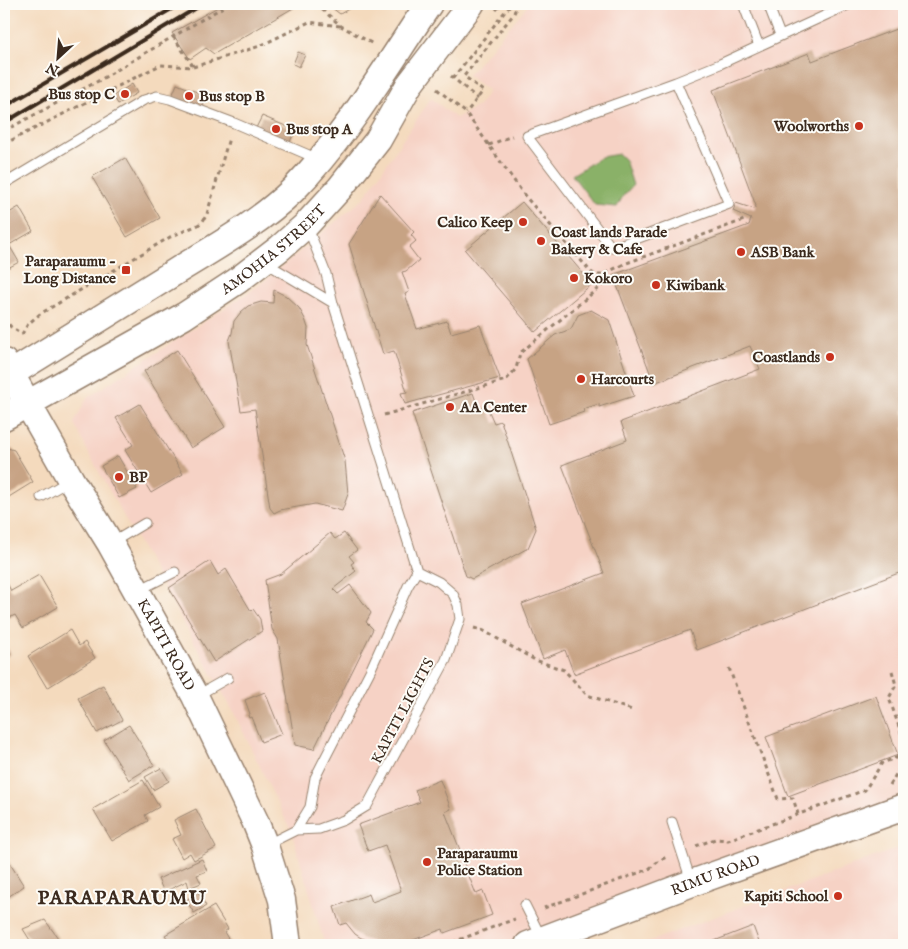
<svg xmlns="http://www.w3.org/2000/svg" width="908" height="949" font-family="'IM FELL English',serif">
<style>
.built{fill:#f6d2c5}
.forest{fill:#8ab167;stroke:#626e42}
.building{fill:#c7a384}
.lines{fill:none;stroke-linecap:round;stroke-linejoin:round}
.lane-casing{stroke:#98826e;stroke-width:11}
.secondary-casing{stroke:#98826e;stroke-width:29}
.path{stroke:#98826e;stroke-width:3;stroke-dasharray:4 4;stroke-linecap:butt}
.lane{stroke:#fff;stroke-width:9}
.secondary{stroke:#fff;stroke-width:26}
.rail{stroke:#3b2a1e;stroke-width:4}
.poi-dot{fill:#c8321e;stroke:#fdfcf7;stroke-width:2}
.labels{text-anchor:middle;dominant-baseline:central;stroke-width:4;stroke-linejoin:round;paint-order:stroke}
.poi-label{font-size:15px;font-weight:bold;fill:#3b2a1e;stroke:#fdfcf7;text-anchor:start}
.street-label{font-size:15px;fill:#3b2a1e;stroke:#fdfcf7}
.district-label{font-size:20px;font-weight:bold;letter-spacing:1px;fill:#3b2a1e;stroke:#fdfcf7}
</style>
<rect width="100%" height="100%" fill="#fdfcf7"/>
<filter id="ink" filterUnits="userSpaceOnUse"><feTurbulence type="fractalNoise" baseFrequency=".02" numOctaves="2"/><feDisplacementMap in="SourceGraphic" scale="10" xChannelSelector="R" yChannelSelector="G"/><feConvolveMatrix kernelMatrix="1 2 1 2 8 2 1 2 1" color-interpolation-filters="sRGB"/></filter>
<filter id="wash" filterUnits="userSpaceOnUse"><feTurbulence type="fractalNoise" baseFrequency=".0096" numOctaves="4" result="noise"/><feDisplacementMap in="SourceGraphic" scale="20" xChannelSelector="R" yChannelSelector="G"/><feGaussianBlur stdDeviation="1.12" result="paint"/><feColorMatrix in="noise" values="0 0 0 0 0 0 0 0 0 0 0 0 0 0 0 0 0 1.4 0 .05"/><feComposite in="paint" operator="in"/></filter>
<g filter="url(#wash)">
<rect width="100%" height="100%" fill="#f4dabd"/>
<!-- built -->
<path class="built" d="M529 4H904V797L509 945H325L292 833 234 713 89 454 74 423 87 398 257 287 363 199 431 98 456 118 478 106 489 91 468 75Z
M904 846V945H640Z"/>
<!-- forest -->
<path class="forest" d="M619 154 625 160 633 185 623 196 617 207 595 205 572 175 601 157Z"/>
<g id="blocks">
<!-- building -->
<path class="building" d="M223 4H300L214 54 206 48 190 59 172 33Z
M327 4H357L340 14Z
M904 26V571L697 650 690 630 574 674 565 650 543 659 522 604 604 573 562 465 627 440 621 422 760 369 750 346 654 383 613 275 749 225 751 219 733 211 736 203 754 209 756 206 713 90 809 53 812 61Z
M298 52 305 55 299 67 293 64Z
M132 84 137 93 118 104 113 96Z
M177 84 207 96 202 108 172 96Z
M262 116 295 130 290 142 256 128Z
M125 158 160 218 127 237 92 177Z
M380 194 414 232 411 235 416 241 409 247 419 260 406 271 402 272 409 292 405 294 417 329 447 321 451 333 480 325 500 378 405 404 401 393 407 392 394 351 383 354 349 244Z
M522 202 592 284 535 332 465 250Z
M19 207 33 231 9 245 19 262 4 270V216Z
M274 290 286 296 299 308 305 319 308 328 307 345 345 461 348 494 342 511 315 504 280 510 274 513 270 508 255 409 241 411 229 341 232 333 234 321 241 312 248 306 261 302 273 303Z
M591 310 609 320 634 396 599 407V404L583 409 584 412 549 424 527 359 555 335 571 329 578 315Z
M177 350 225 427 191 448 144 371Z
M473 393 479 410 487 407 494 423 501 421 536 529 528 548 472 579 466 576 412 413Z
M140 404 183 474 151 493 125 450 133 445 116 418Z
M4 447 14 450 33 482 4 500Z
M118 456 137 489 119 498 101 466Z
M330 533 335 539 344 533 357 550 349 556 354 562 351 564 356 571 333 589 338 594 350 585 371 613 366 622 373 629 314 749 295 745 278 639 272 629 265 580 281 574Z
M210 561 218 575 226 569 251 611 253 609 260 619 262 631 214 662 169 588Z
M39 575 58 607 23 628 15 615 5 620 4 617V585L7 583 11 591Z
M70 630 79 646 85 642 95 658 47 688 28 656Z
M4 643 11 654 4 659Z
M103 685 122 720 97 733 78 698Z
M265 692 282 734 261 742 251 717 249 718 248 715 250 714 245 700Z
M876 696 898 755 788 796 766 737Z
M129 725 154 765 129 780 104 740Z
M161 768 169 781 153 790 145 777Z
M143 780 159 807 145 815 148 821 112 841 93 809Z
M440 780 451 809 445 812 462 855 461 856 476 894 483 891 492 915 444 933 443 929 402 944 400 941 393 944 391 940 376 943 361 938 355 934 346 923 340 925 334 907 369 894 372 902 401 891 385 845 368 851 358 825 420 802 415 790Z
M196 809 216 848 194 860 190 853 182 858 172 839 181 835 174 820Z
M202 859 207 871 197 875 201 883 189 888 187 881 164 892 158 879Z
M9 862 24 886 5 899 4 866Z
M198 892 206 906 194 913 186 900Z
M214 906 228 929 224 932 232 945H172L165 935Z
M45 920 58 938 54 940 56 945H33L23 929Z
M753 926 760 945H704Z"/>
</g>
</g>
<g filter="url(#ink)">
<use href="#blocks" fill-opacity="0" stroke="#98826e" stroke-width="1"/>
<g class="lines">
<defs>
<path id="lane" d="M743 4 759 46
M768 4 780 35
M676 82 729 204 612 248 527 136 676 82 720 64 850 4
M4 184 144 100 157 96 170 99 234 123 318 159
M266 263 333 303
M41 497 69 481
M113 542 145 523
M139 590 175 572
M198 695 228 678
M672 822 691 881
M296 830 310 807 315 778 322 764 370 671 408 586 417 571
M268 844 296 830 319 829 344 820 367 806 446 660 460 619 458 605 453 594 439 582 417 571 333 303 326 274 308 228
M525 905 541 937"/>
<g id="secondary">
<path id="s1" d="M4 362 71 480 110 543 195 696 255 821 265 846 282 900 288 945"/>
<path d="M4 378C61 343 118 307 175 272 215 247 258 224 293 190 347 135 386 67 429 4"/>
<path id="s2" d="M4 417 184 316 237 281 280 248 306 225 340 188 378 140 409 85 471 4"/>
<path id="s3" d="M528 945 692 883 904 807"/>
</g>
</defs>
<!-- lane casing -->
<use href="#lane" class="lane-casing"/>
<!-- secondary casing -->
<use href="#secondary" class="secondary-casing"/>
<!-- path -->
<path class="path" d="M316 4 341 26 373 44
M496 10 501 4
M173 36 193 66
M451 76 478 99
M453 78 507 9 509 7 515 11 513 15 464 76 483 91 466 113
M437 89 466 113 525 196 591 272 595 275H602L624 264 744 220
M4 131 100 80 228 4
M4 144 160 65 193 67 260 46 309 22 340 26
M489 145 512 136
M4 318 11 327 22 334 28 324 40 314 170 237 198 225 203 221 207 214 229 138
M384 415 506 380 516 369 520 353 607 281
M474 628 484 631 535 660 564 670 587 695 632 710
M729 668 778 799 793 798 798 814
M892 671 896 685 889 698 904 741
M890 785 899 769 904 766
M696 846 715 839 728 840 865 790 882 763 904 755
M544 908 649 869 660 860 667 857
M445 945 515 919"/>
<!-- lane -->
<use href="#lane" class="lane"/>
<!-- secondary -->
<use href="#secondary" class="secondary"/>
<!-- rail -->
<path class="rail" d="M4 107 180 4
M4 123 203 4"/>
</g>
</g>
<!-- markers -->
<g class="poi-dot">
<circle cx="125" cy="94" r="5"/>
<circle cx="189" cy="96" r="5"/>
<circle cx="859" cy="126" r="5"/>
<circle cx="276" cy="129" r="5"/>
<circle cx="523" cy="222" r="5"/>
<circle cx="541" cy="241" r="5"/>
<circle cx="741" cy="252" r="5"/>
<rect x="121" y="265" width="10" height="10" rx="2.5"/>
<circle cx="574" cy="278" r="5"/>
<circle cx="656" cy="285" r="5"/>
<circle cx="830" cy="357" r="5"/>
<circle cx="581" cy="379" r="5"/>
<circle cx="450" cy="407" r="5"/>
<circle cx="119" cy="477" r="5"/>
<circle cx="427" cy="862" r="5"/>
<circle cx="838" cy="896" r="5"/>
</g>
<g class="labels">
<!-- poi labels -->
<g class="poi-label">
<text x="115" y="94" text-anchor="end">Bus stop C</text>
<text x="199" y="96">Bus stop B</text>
<text x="849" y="126" text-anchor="end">Woolworths</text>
<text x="286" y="129">Bus stop A</text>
<text x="513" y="222" text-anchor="end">Calico Keep</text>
<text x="551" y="232">Coast lands Parade<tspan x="551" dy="17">Bakery &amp; Cafe</tspan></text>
<text x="751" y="252">ASB Bank</text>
<text x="116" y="261" text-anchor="end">Paraparaumu -<tspan x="116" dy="17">Long Distance</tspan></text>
<text x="584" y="278">Kokoro</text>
<text x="666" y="285">Kiwibank</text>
<text x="820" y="357" text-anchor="end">Coastlands</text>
<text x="591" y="379">Harcourts</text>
<text x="460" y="407">AA Center</text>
<text x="129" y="477">BP</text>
<text x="437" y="853">Paraparaumu<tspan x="437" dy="17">Police Station</tspan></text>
<text x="828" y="896" text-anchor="end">Kapiti School</text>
</g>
<!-- street labels -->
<g class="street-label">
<text stroke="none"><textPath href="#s2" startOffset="318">AMOHIA STREET</textPath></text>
<text stroke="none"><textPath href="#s1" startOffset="326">KAPITI ROAD</textPath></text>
<text transform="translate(403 711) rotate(-62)">KAPITI LIGHTS</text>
<text stroke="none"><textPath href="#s3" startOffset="200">RIMU ROAD</textPath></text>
</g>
<!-- district labels -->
<g class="district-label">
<text x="122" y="898">PARAPARAUMU</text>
</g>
</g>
<!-- margin -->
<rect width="908" height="949" fill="none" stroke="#fdfcf7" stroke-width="20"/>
<!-- north arrow -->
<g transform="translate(58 58) rotate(206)" stroke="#fdfcf7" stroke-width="4" paint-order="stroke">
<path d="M0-4L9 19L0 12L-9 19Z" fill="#3b2a1e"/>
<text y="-8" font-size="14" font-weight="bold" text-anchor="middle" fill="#3b2a1e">N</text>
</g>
</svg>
